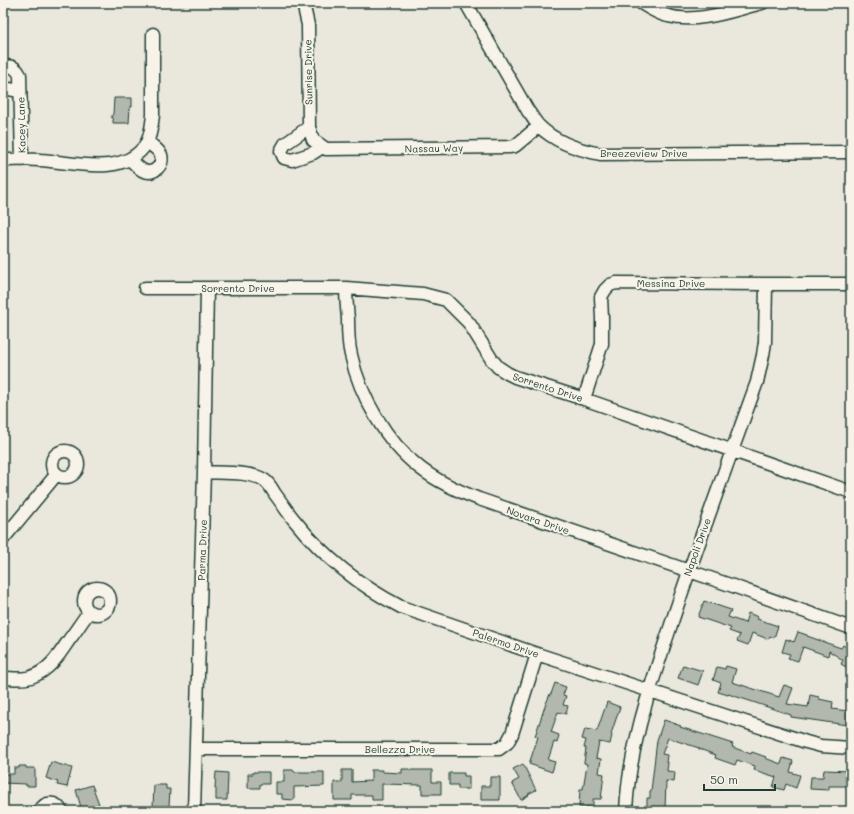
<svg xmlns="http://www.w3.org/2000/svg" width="854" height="814" font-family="Mali,sans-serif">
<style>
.building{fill:#b2b8ae;stroke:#1f3d34}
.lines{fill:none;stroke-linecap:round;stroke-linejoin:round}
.minor-casing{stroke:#1f3d34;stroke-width:15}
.minor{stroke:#f7f3e8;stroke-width:12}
.labels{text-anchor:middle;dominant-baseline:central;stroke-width:4;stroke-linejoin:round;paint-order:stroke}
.street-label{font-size:10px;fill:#1f3d34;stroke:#f7f3e8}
</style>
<rect width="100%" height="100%" fill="#eae8dd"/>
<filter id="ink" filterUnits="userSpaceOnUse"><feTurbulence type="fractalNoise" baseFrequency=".025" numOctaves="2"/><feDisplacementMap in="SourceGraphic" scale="8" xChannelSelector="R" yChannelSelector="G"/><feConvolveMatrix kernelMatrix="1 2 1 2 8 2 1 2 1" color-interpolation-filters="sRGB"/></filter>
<g filter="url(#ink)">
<!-- building -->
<path class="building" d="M114 98H132V107H130L129 123H113V119L111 117 113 114Z
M704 601 731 610 728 617 745 623 748 613 758 617 757 619 778 626 774 638 770 636 768 639 752 633 748 645 737 641 740 635 729 631 731 628 698 617Z
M798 632 807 635V636L841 648 843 645 849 649 851 646V670L841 664 843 660 829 651 828 656 803 647 798 661 788 658 790 654 782 652 786 639 794 642Z
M683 665 703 671 698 685 678 678Z
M726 666 736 669 732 682 779 697 784 685 793 688 787 704 808 707 810 695 819 697V699L833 702 832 709 848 711 847 725 791 717V715L753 702 728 694V695L718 692 721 683 713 680 717 667 725 669Z
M555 683 566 687 563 695 566 696 563 705 568 706 566 714 558 712 551 732 559 735 557 743 554 742 548 760 555 762 552 772 529 764 538 737 535 736 545 706 550 694H551Z
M607 702 620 707 611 734 612 735 610 744 599 742 596 758 601 759 599 773 604 774 601 799H593V808L579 807 580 789H583L587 764 584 763 586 748H584L586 740 582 739 585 729 597 731Z
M664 720 676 724H675L681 726 680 727 733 744 732 747 751 754 752 752 766 757 765 758 781 764 783 758 793 761 790 772 800 775 796 788 786 784 784 790 773 787 776 777 754 770 755 766 737 760 735 765 715 758 716 755 699 749V748L668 738 662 754 667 755 666 763H668L667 771 675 772 674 782 666 781 665 809H647V798H650V791H651L657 740Z
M51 762 72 768 67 787 57 785 58 782 46 778Z
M523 764 536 790 528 794 529 795 521 800 512 783 519 779 513 769Z
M19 766H26V768H35V786H26V784L3 783V774H14V768H19Z
M402 769H410V770H432V782H441V794H422V785L382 784V800H372V795H352V800H334V782H342V770H352V782L371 781V770H382V772L402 773Z
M284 770H294V772H324V786L294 787V800L282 799V794H276V782H284Z
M824 770 851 771V786H829V790L810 789 811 777H823Z
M216 772 228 773 227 800H216V789L215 788Z
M253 772H269V784H260V788H248V774H253Z
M449 773H464V776H469V789H458V785H449Z
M490 777H500V800H481V786H490Z
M92 785 99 804 96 805 98 810 94 811H82L76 790Z
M154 785H166V789H170L169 806H153Z"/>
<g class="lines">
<defs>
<path id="minor" d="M303 3 308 25 309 127 313 140 326 149 509 147 515 146 539 126
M466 3 528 111C532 116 535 122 539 126 556 143 579 150 601 154L851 152
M641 3C649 8 658 14 668 16 698 24 733 10 762 3
M3 67C11 65 16 67 20 75L22 160
M3 88 20 91
M309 127 285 144 281 151 284 158 292 160 313 153 322 147
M130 159C134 163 139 169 144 171 154 175 164 165 161 155 159 150 152 146 148 142
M3 160C15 160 28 159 40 160 73 162 124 178 146 144 151 136 152 124 153 115V34
M145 288H346L423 294 446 300 469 323 492 360 498 367 507 373 515 377 584 399 851 492
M346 288C346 298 347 308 348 319 348 331 348 343 351 355 360 396 386 442 420 468 438 482 458 491 479 499L733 586 851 628
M584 399 602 344V318L601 297 605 290 610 285 616 283 766 284H851
M52 464a13 13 0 1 1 26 0a13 13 0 1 1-26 0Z
M204 472C220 473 250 471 264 480 269 483 272 489 275 494 282 503 288 513 295 521 324 557 360 586 401 607L537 654 806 742 821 746 851 748
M3 539 56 475
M84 601a13 13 0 1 1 26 0a13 13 0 1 1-26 0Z
M3 678C12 678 22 680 31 677 49 671 59 655 69 640 76 631 82 621 89 612
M196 749H499L507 743 512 734 537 654
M40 811C45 801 56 801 61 811
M194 811 204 472 207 288
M626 811C629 748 649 691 669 631 696 548 727 465 757 382L763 355 765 342 766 284"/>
</defs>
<!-- minor casing -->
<use href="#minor" class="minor-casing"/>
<!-- minor -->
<use href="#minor" class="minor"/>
</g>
</g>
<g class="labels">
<!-- street labels -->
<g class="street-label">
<text transform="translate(308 72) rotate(-91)">Sunrise Drive</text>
<text transform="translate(21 125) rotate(-91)">Kacey Lane</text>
<text transform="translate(434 148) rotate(-1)">Nassau Way</text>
<text x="644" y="153">Breezeview Drive</text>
<text x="671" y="283">Messina Drive</text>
<text x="238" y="288">Sorrento Drive</text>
<text transform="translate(548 387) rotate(18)">Sorrento Drive</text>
<text transform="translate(538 520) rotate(19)">Novara Drive</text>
<text transform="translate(697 547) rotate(-70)">Napoli Drive</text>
<text transform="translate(202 550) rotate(-88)">Parma Drive</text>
<text transform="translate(506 643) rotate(19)">Palermo Drive</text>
<text x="400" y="749">Bellezza Drive</text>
</g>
</g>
<!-- margin -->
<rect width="854" height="814" fill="none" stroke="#f7f3e8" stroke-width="16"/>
<rect x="8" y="8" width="838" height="798" fill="none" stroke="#1f3d34" stroke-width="1.5" filter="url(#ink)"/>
<!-- scale -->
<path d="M704 784v6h71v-6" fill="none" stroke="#1f3d34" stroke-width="2"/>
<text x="710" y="784" font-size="12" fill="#1f3d34" stroke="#f7f3e8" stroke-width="3" paint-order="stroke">50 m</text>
</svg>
